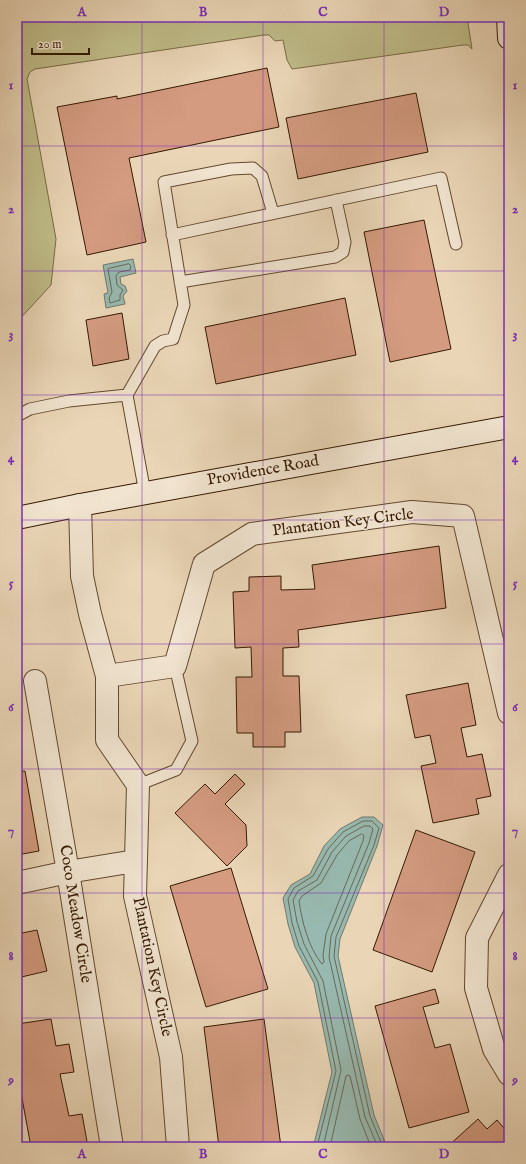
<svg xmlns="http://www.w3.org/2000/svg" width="526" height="1164" font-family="'IM FELL English',serif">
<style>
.green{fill:#bfbc89;stroke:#7a6a45}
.water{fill:#98b9b0;stroke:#70796a}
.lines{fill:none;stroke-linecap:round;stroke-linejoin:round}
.shore{stroke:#666958;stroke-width:1}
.building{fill:#d49b81;stroke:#351901}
.lane-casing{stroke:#62482e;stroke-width:13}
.street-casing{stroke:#62482e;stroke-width:24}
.secondary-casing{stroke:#351901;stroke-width:24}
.lane{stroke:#f1e4d0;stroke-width:11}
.street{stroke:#f1e4d0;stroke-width:22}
.secondary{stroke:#f1e4d0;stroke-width:22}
.grid{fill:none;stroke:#7b2cbf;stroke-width:1;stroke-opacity:0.55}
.labels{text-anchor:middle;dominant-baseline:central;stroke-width:3;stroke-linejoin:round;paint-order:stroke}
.street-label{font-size:16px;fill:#351901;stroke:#f1e4d0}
.neatline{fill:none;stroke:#7b2cbf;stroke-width:1.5}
.grid-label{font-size:13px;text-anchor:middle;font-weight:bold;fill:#7b2cbf}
</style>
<rect width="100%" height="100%" fill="#ead6b7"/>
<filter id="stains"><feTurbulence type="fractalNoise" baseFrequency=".005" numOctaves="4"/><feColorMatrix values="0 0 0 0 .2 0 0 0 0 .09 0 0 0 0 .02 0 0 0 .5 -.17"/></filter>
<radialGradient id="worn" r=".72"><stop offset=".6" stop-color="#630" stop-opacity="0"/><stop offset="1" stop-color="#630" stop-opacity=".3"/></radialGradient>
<!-- green -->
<path class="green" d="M17 17H467L472 49 468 45H463L292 69 287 60 283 40 275 41 269 35H264L35 69 30 72 27 79 56 239 51 285 17 322Z"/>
<!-- water -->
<path class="water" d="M133 259 136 273 120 277 121 284 125 286 127 291 123 296 125 304 106 308 104 294 108 293 103 265Z
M362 817H374L383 825 377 846 340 939 338 956 374 1115 387 1147H315L314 1144 332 1072 314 983 295 947 288 924 283 898 291 885 310 874 324 846 340 829Z"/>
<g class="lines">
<!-- shore -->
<path class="shore" d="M129 264 131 266 130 270 119 272 116 276 117 285 123 290 120 295V300L110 303 109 298 112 292 108 269Z
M362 834 364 836 363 841 326 934 323 955 324 962 322 964C308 947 302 921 299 901L302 896 321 883 337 855 349 841Z
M319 1147 318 1143 336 1071 318 982 299 946 292 923 288 899 294 888 313 876 328 849 343 832 363 821H372L379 828 374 845 336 937 334 956 370 1116 383 1147
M324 1147V1143L341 1070 323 981 304 944 297 922 293 900 298 891 317 880 332 852 346 836 364 826H370L373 829 369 843 331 936 329 957 365 1117 378 1147
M330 1147 346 1076 348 1075 350 1076 360 1119 371 1147"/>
</g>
<!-- building -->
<path class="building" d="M267 68 279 127 129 158 146 242 87 255 57 107 117 96V99Z
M416 93 428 152 298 179 286 118Z
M424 220 451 349 390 362 364 232Z
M345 298 356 355 216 384 205 327Z
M122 313 129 359 93 366 86 320Z
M439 546 446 608 298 630 299 647 283 648V676H299L301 732H285V747H253V733H237L236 677H252L251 647 235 648 233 592 249 591V577L281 576V590L315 589 312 565Z
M468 683 476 725 461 728 467 757 482 754 491 796 476 799 479 814 433 823 421 766 436 763 430 735 415 738 406 695Z
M25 771 39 851 17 855V772Z
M235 774 245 784 225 804 246 825 247 846 227 866 175 813 205 784 215 794Z
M416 830 475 852 432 972 373 950Z
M231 868 268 989 206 1007 170 886Z
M37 930 47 971 17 978V934Z
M435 989 439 1003 423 1007 435 1048 450 1044 469 1112 409 1128 375 1006Z
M51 1019 56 1046 69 1044 74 1072 60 1074 69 1116 82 1114 88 1147H31L19 1082H17V1024Z
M264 1019 281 1147H219L204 1027Z
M478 1119 487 1129 497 1120 509 1134V1147H447Z"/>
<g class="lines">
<defs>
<path id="lane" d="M172 235 441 178 456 244
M180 282 335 257 343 252 345 242 336 200
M127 395 155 346 163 341 173 339 184 305 164 182 231 169 253 168 262 176 273 213
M17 416 30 409 69 401 127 395 145 493
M138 785 176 770 192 741 175 666"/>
<path id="street" d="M80 505 82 576 90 614 107 676V740L138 785 135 896 171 1057 178 1147
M107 676 175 666 204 564 252 534 412 512 463 516 509 713
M35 681 68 872 112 1147
M509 875 477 938 476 988 494 1049 509 1074
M17 883 68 872 135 861"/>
<path id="secondary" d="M508 17 509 38
M17 518 80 505 509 427"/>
</defs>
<!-- lane casing -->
<use href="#lane" class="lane-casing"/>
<!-- street casing -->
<use href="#street" class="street-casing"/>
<!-- secondary casing -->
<use href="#secondary" class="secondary-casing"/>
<!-- lane -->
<use href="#lane" class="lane"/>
<!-- street -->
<use href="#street" class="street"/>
<!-- secondary -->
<use href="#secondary" class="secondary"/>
</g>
<!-- grid -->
<path class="grid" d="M142 17V1147M263 17V1147M384 17V1147M17 146H509M17 271H509M17 395H509M17 520H509M17 644H509M17 769H509M17 893H509M17 1018H509"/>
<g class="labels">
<!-- street labels -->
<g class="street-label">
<text transform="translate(263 471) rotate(-10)">Providence Road</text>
<text transform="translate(343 523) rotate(-7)">Plantation Key Circle</text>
<text transform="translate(75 914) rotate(81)">Coco Meadow Circle</text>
<text transform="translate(152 967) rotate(78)">Plantation Key Circle</text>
</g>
</g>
<!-- margin -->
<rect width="526" height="1164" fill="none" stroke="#ead6b7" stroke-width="44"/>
<!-- scale -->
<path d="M32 48v6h57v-6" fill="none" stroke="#351901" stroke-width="2"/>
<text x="38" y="48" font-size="12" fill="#351901" stroke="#f1e4d0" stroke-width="3" paint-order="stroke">20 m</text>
<rect x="22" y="22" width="482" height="1120" class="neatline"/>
<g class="grid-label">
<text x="82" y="16">A</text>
<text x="203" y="16">B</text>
<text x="323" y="16">C</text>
<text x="444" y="16">D</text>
<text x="11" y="89">1</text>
<text x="515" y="89">1</text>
<text x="11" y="213">2</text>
<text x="515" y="213">2</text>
<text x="11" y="338">3</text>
<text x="515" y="338">3</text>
<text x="11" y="462">4</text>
<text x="515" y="462">4</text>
<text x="11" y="587">5</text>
<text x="515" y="587">5</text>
<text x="11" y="711">6</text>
<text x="515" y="711">6</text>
<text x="11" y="835">7</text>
<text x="515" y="835">7</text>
<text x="11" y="960">8</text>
<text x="515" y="960">8</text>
<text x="11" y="1084">9</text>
<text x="515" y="1084">9</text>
<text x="82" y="1158">A</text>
<text x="203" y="1158">B</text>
<text x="323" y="1158">C</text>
<text x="444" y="1158">D</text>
</g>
<rect width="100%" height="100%" filter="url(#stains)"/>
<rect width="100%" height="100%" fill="url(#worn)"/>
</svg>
